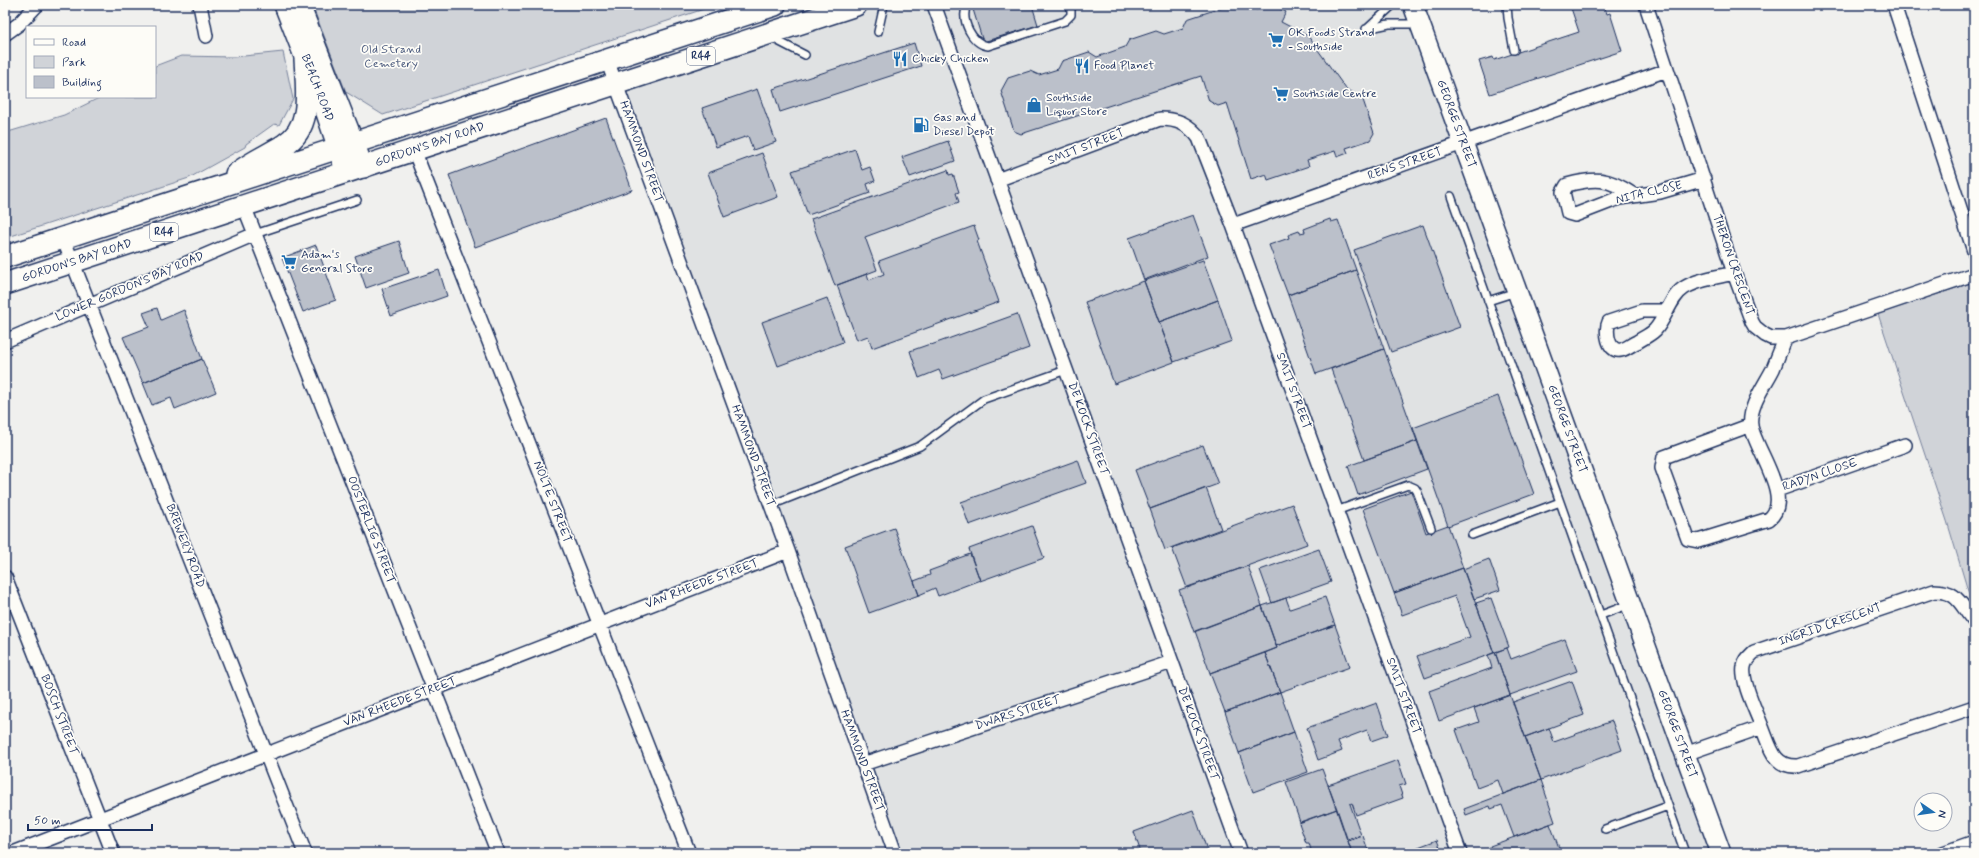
<svg xmlns="http://www.w3.org/2000/svg" width="1979" height="858" font-family="Mynerve,sans-serif">
<style>
.built{fill:#e0e2e3}
.green{fill:#d0d3d8;stroke:#76819b}
.building{fill:#bbc0ca;stroke:#1b2f5e}
.lines{fill:none;stroke-linecap:round;stroke-linejoin:round}
.lane-casing{stroke:#1b2f5e;stroke-width:10}
.street-casing{stroke:#1b2f5e;stroke-width:16}
.secondary-casing{stroke:#1b2f5e;stroke-width:22}
.primary-casing{stroke:#1b2f5e;stroke-width:24}
.lane{stroke:#fdfcf7;stroke-width:7}
.street{stroke:#fdfcf7;stroke-width:13}
.secondary{stroke:#fdfcf7;stroke-width:19}
.primary{stroke:#fdfcf7;stroke-width:21}
.labels{text-anchor:middle;dominant-baseline:central;stroke-width:3.5;stroke-linejoin:round;paint-order:stroke}
.shield{fill:#fdfcf7;stroke:#5f6c8c;stroke-width:1}
.shield-label{font-size:11px;font-weight:bold;fill:#1b2f5e}
.poi-label{font-size:12px;fill:#1b2f5e;stroke:#fdfcf7;text-anchor:start}
.park-label{font-size:12px;fill:#48587c;stroke:#fdfcf7}
.street-label{font-size:12px;fill:#1b2f5e;stroke:#fdfcf7}
</style>
<rect width="100%" height="100%" fill="#f0f0ee"/>
<filter id="ink" filterUnits="userSpaceOnUse"><feTurbulence type="fractalNoise" baseFrequency=".025" numOctaves="2"/><feDisplacementMap in="SourceGraphic" scale="8" xChannelSelector="R" yChannelSelector="G"/><feConvolveMatrix kernelMatrix="1 2 1 2 8 2 1 2 1" color-interpolation-filters="sRGB"/></filter>
<g filter="url(#ink)">
<!-- built -->
<path class="built" d="M822 5H1411L1724 853H904L613 73Z"/>
<!-- green -->
<path class="green" d="M312 5H716L383 115 346 92Z
M283 52 293 99 279 125 274 124 246 144 245 147 189 178 5 238V133L64 115 101 97H155V66L181 56 234 57Z
M1974 282V602L1968 591 1947 521 1878 314Z"/>
<!-- building -->
<path class="building" d="M975 5H1032L1038 25 983 42 972 6Z
M1230 5H1246L1257 10 1260 5H1273L1286 12 1281 22 1308 36 1346 89 1362 97 1374 133 1370 140 1346 148 1348 153 1337 157 1335 151 1307 160 1309 166 1268 180 1266 174 1251 179 1227 103 1218 106 1209 101 1201 76 1021 134 1014 131 1001 91 1008 78 1030 71 1039 75 1058 69 1062 61 1089 52 1097 57 1125 47 1129 40 1156 31 1164 34 1183 28 1187 19Z
M1570 5H1604L1607 14 1610 13 1622 51 1490 94 1479 61 1493 57 1494 60 1579 32Z
M914 43 921 66 780 112 773 89Z
M757 89 776 142 753 150 748 136 716 147 702 108Z
M606 118 632 190 475 247 449 175Z
M948 141 955 161 910 177 902 157Z
M855 149 862 170 870 167 875 181 867 184 870 193 808 215 792 171Z
M762 153 778 197 724 217 708 173Z
M948 170 949 175 953 174 959 192 956 193 959 202 865 237 877 270 835 286 811 219Z
M1193 215 1208 256 1144 280 1129 238Z
M1330 219 1331 222 1338 220 1356 270 1288 295 1269 245 1289 238 1288 235 1299 231 1300 233 1305 232 1304 229Z
M1423 225 1460 327 1391 352 1354 250Z
M974 226 979 240 977 241 999 302 872 348 868 336 857 340 837 285 867 274 869 280 884 274 879 261Z
M399 241 409 273 366 288 355 256Z
M316 245 336 300 303 312 282 258Z
M1203 260 1218 300 1159 322 1144 281Z
M439 270 447 296 391 316 382 289Z
M1356 270 1384 349 1316 374 1288 295Z
M1144 281 1174 362 1114 384 1085 302Z
M827 298 843 342 778 366 762 322Z
M1218 300 1232 341 1174 362 1159 322Z
M157 308 161 320 184 310 202 359 143 383 123 337 149 327 143 313Z
M1017 314 1029 348 943 379 939 370 919 378 910 351 930 344 931 345Z
M1384 349 1417 441 1364 460 1331 369Z
M202 359 216 392 175 409 171 398 152 405 143 383Z
M1498 396 1534 494 1448 526 1413 428Z
M1417 441 1427 469 1358 495 1348 466Z
M1203 445 1218 484 1150 509 1135 470Z
M1078 460 1086 483 969 525 961 502Z
M1206 488 1221 529 1165 550 1150 509Z
M1411 491 1426 533 1448 525 1463 568 1394 593 1363 509Z
M1292 504 1307 544 1187 588 1172 548Z
M1032 526 1044 558 980 581 969 549Z
M894 528 919 595 869 613 845 546Z
M1319 549 1331 582 1272 603 1260 570Z
M970 554 980 580 938 596 935 588 919 595 914 581 930 575 929 571 948 564V562Z
M1489 559 1500 590 1474 599 1463 569Z
M1248 566 1262 606 1194 632 1179 590Z
M1463 568 1494 653 1425 678 1417 656 1470 637 1455 596 1402 615 1394 593Z
M1325 597 1335 625 1276 646 1262 606 1286 598 1290 609Z
M1491 598 1509 647 1494 653 1476 603Z
M1262 606 1277 648 1210 673 1195 631Z
M1335 625 1350 667 1280 692 1265 653 1277 648 1276 646Z
M1565 639 1577 671 1510 695 1495 652 1507 648 1511 659Z
M1495 652 1510 695 1439 721 1429 691 1492 668 1488 655Z
M1265 653 1280 692 1225 712 1210 673Z
M1572 681 1584 715 1525 737 1513 702Z
M1280 692 1294 732 1239 753 1225 712Z
M1510 695 1541 780 1503 794 1498 780 1477 788 1456 730 1479 722 1474 708Z
M1377 703 1388 735 1371 741 1367 730 1338 741 1342 751 1318 760 1307 728Z
M1612 721 1622 750 1541 780 1525 737 1549 728 1554 742Z
M1294 732 1308 772 1253 792 1239 753Z
M1398 760 1406 784 1399 786 1403 798 1356 815 1352 803 1350 804 1361 835 1347 840 1328 785Z
M1322 769 1337 809 1300 822 1286 782Z
M1541 780 1555 822 1514 837 1502 805 1491 809 1490 806 1466 815 1464 809Z
M1337 809 1352 853H1312L1309 843H1306L1299 823Z
M1193 810 1208 853H1141L1134 832Z
M1550 824 1561 853H1492L1490 846Z
M1363 836 1369 853H1352L1348 841Z
M1437 840 1442 853H1402Z"/>
<g class="lines">
<defs>
<path id="lane" d="M967 5C960 20 972 44 988 46L1065 21 1071 15V5
M1507 5 1508 18 1514 50
M1368 28 1393 5
M1366 29 1389 24H1419
M878 32 884 5
M770 37 805 55
M1451 196 1685 853
M255 234 357 200
M1488 301 1516 292
M771 505 920 446 984 399 1066 370
M1336 511 1408 485 1415 488 1417 491 1431 528
M1472 535 1560 502
M1601 615 1630 604
M1605 829 1668 806"/>
<path id="street" d="M200 5 206 36
M934 5 1241 853
M1646 5 1734 273 1752 322 1755 327 1765 335 1771 338H1786L1974 274
M1894 5 1974 251
M5 34 19 24 37 5
M607 60 788 551 895 853
M414 150 689 853
M997 180 1160 119C1177 119 1189 124 1199 138L1233 225 1460 853
M1632 194C1608 178 1596 177 1567 185L1563 192 1568 213 1575 215 1619 198 1660 192 1704 179
M244 206 498 853
M1233 225 1667 70
M63 238 305 853
M1667 311H1642L1609 322C1605 330 1608 353 1621 350 1626 349 1632 344 1637 342 1643 338 1650 335 1655 330 1666 318 1670 297 1684 288 1698 279 1718 277 1734 273
M5 341 255 234
M1751 425 1664 457 1662 468 1688 539 1698 541 1769 519C1794 499 1756 451 1751 426 1748 407 1765 385 1773 369 1777 359 1781 348 1786 338
M1777 490 1905 445
M5 577 113 853
M1762 727C1757 713 1741 682 1744 667 1745 660 1749 657 1754 652L1934 591C1959 591 1960 605 1974 621
M1685 754 1762 727C1770 746 1773 768 1798 766L1974 707
M863 764 1172 662
M13 853 788 551
M1943 853 1974 842"/>
<path id="secondary" d="M284 5 326 113 346 173
M300 5 364 168
M1413 5 1721 853"/>
<path id="primary" d="M236 174C251 162 268 155 284 145 314 127 306 87 305 58
M5 257 775 5
M5 284 856 5"/>
</defs>
<!-- lane casing -->
<use href="#lane" class="lane-casing"/>
<!-- street casing -->
<use href="#street" class="street-casing"/>
<!-- secondary casing -->
<use href="#secondary" class="secondary-casing"/>
<!-- primary casing -->
<use href="#primary" class="primary-casing"/>
<!-- lane -->
<use href="#lane" class="lane"/>
<!-- street -->
<use href="#street" class="street"/>
<!-- secondary -->
<use href="#secondary" class="secondary"/>
<!-- primary -->
<use href="#primary" class="primary"/>
</g>
</g>
<!-- icons -->
<defs>
<symbol id="supermarket-bare" viewBox="-9 -9 18 18"><path d="M-6-5.5h2.5l.6 2H6L4.5 2H-2.5L-4.4-4H-6ZM-1.5 3.2a1.3 1.3 0 1 0 .1 0ZM3 3.2a1.3 1.3 0 1 0 .1 0Z" fill="#1f6fb2" stroke="#fdfcf7" stroke-width="2.5" paint-order="stroke"/></symbol>
<symbol id="restaurant-bare" viewBox="-9 -9 18 18"><path d="M-5-6h1v4h1v-4h1v4h1v-4h1v5L-1.5 .5V6h-2V.5L-5-1ZM5-6V6H3V1.5H1.5Q1.5-4 5-6Z" fill="#1f6fb2" stroke="#fdfcf7" stroke-width="2.5" paint-order="stroke"/></symbol>
<symbol id="shop-bare" viewBox="-9 -9 18 18"><path d="M-5-2.5h2.3a2.7 3.5 0 0 1 5.4 0H5L5.5 6h-11ZM-1.5-2.5h3a1.5 2.3 0 0 0-3 0Z" fill="#1f6fb2" stroke="#fdfcf7" stroke-width="2.5" paint-order="stroke"/></symbol>
<symbol id="fuel-bare" viewBox="-9 -9 18 18"><path d="M-5.5-6h7V0h2V4h1.3V-2.5L3-4.5l.8-.8L6-3V5H2.5V1h-1V6h-7ZM-4.2-4.7v3.2H.2V-4.7Z" fill="#1f6fb2" stroke="#fdfcf7" stroke-width="2.5" paint-order="stroke"/></symbol>
</defs>
<g fill-rule="evenodd">
<use href="#supermarket-bare" x="1265" y="29" width="22" height="22"/>
<use href="#restaurant-bare" x="889" y="48" width="22" height="22"/>
<use href="#restaurant-bare" x="1071" y="55" width="22" height="22"/>
<use href="#supermarket-bare" x="1270" y="83" width="22" height="22"/>
<use href="#shop-bare" x="1023" y="94" width="22" height="22"/>
<use href="#fuel-bare" x="910" y="114" width="22" height="22"/>
<use href="#supermarket-bare" x="278" y="251" width="22" height="22"/>
</g>
<g class="labels">
<!-- shield labels -->
<g class="shield">
<rect x="687" y="47" width="28" height="18" rx="3"/>
<rect x="150" y="223" width="28" height="18" rx="3"/>
</g>
<g class="shield-label">
<text x="701" y="56">R44</text>
<text x="164" y="232">R44</text>
</g>
<!-- poi labels -->
<g class="poi-label">
<text x="1288" y="33">OK Foods Strand<tspan x="1288" dy="14">- Southside</tspan></text>
<text x="912" y="59">Chicky Chicken</text>
<text x="1094" y="66">Food Planet</text>
<text x="1293" y="94">Southside Centre</text>
<text x="1046" y="98">Southside<tspan x="1046" dy="14">Liquor Store</tspan></text>
<text x="933" y="118">Gas and<tspan x="933" dy="14">Diesel Depot</tspan></text>
<text x="301" y="255">Adam's<tspan x="301" dy="14">General Store</tspan></text>
</g>
<!-- park labels -->
<g class="park-label">
<text x="391" y="50">Old Strand<tspan x="391" dy="14">Cemetery</tspan></text>
</g>
<!-- street labels -->
<g class="street-label">
<text transform="translate(317 88) rotate(69)">BEACH ROAD</text>
<text transform="translate(1456 124) rotate(70)">GEORGE STREET</text>
<text transform="translate(430 145) rotate(-19)">GORDON'S BAY ROAD</text>
<text transform="translate(1086 147) rotate(-21)">SMIT STREET</text>
<text transform="translate(641 152) rotate(70)">HAMMOND STREET</text>
<text transform="translate(1405 164) rotate(-19)">RENS STREET</text>
<text transform="translate(1649 193) rotate(-13)">NITA CLOSE</text>
<text transform="translate(77 261) rotate(-18)">GORDON'S BAY ROAD</text>
<text transform="translate(1733 265) rotate(71)">THERON CRESCENT</text>
<text transform="translate(130 287) rotate(-23)">LOWER GORDON'S BAY ROAD</text>
<text transform="translate(1293 391) rotate(70)">SMIT STREET</text>
<text transform="translate(1088 429) rotate(70)">DE KOCK STREET</text>
<text transform="translate(1567 429) rotate(70)">GEORGE STREET</text>
<text transform="translate(753 456) rotate(70)">HAMMOND STREET</text>
<text transform="translate(1820 475) rotate(-19)">RADYN CLOSE</text>
<text transform="translate(552 502) rotate(69)">NOLTE STREET</text>
<text transform="translate(371 530) rotate(69)">OOSTERLIG STREET</text>
<text transform="translate(185 546) rotate(69)">BREWERY ROAD</text>
<text transform="translate(702 584) rotate(-21)">VAN RHEEDE STREET</text>
<text transform="translate(1830 625) rotate(-19)">INGRID CRESCENT</text>
<text transform="translate(1403 696) rotate(70)">SMIT STREET</text>
<text transform="translate(400 702) rotate(-21)">VAN RHEEDE STREET</text>
<text transform="translate(1018 713) rotate(-18)">DWARS STREET</text>
<text transform="translate(59 715) rotate(69)">BOSCH STREET</text>
<text transform="translate(1198 734) rotate(70)">DE KOCK STREET</text>
<text transform="translate(1677 734) rotate(70)">GEORGE STREET</text>
<text transform="translate(862 761) rotate(70)">HAMMOND STREET</text>
</g>
</g>
<!-- margin -->
<rect width="1979" height="858" fill="none" stroke="#fdfcf7" stroke-width="20"/>
<rect x="10" y="10" width="1959" height="838" fill="none" stroke="#1b2f5e" stroke-width="1.5" filter="url(#ink)"/>
<!-- legend -->
<rect x="26" y="26" width="130" height="72" fill="#fdfcf7" stroke="#a3aaba"/>
<rect x="34" y="39" width="20" height="6" fill="#fdfcf7" stroke="#a3aaba"/>
<text x="62" y="46" font-size="12" fill="#1b2f5e">Road</text>
<rect x="34" y="56" width="20" height="12" fill="#d0d3d8" stroke="#a3aaba"/>
<text x="62" y="66" font-size="12" fill="#1b2f5e">Park</text>
<rect x="34" y="76" width="20" height="12" fill="#bbc0ca" stroke="#a3aaba"/>
<text x="62" y="86" font-size="12" fill="#1b2f5e">Building</text>
<!-- north arrow -->
<g transform="translate(1933 812) rotate(103)"><circle r="19" fill="#fdfcf7" stroke="#a3aaba"/>
<path d="M0-3L7 15L0 10L-7 15Z" fill="#1f6fb2"/>
<text y="-6" font-size="11" font-weight="bold" text-anchor="middle" fill="#1b2f5e">N</text>
</g>
<!-- scale -->
<path d="M28 824v6h124v-6" fill="none" stroke="#1b2f5e" stroke-width="2"/>
<text x="34" y="824" font-size="12" fill="#1b2f5e" stroke="#fdfcf7" stroke-width="3" paint-order="stroke">50 m</text>
</svg>
